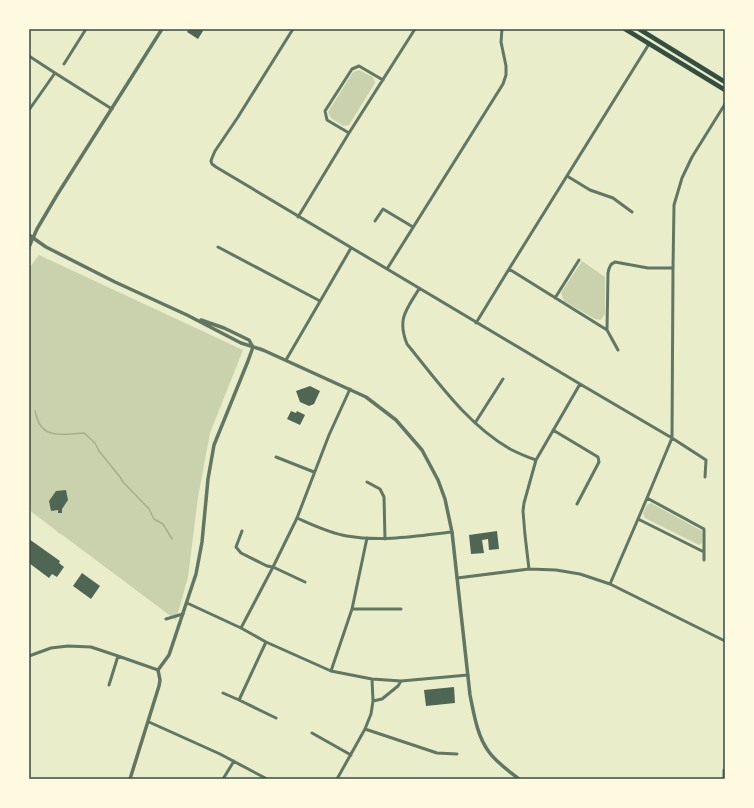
<svg xmlns="http://www.w3.org/2000/svg" width="754" height="808" font-family="'PT Sans Narrow',sans-serif">
<style>
.green{fill:#cad2ad}
.lines{fill:none;stroke-linecap:round;stroke-linejoin:round}
.stream{stroke:#a3b18a;stroke-width:1.5}
.building{fill:#4f6655}
.minor{stroke:#617663;stroke-width:3}
.tertiary{stroke:#617663;stroke-width:3.5}
.primary{stroke:#344e41;stroke-width:4.5}
.neatline{fill:none;stroke:#344e41;stroke-width:1.5}
</style>
<rect width="100%" height="100%" fill="#e9edc9"/>
<!-- green -->
<path class="green" d="M359 70 373 77 375 83 349 125 343 126 331 118 328 112 353 72Z
M39 255 243 350 210 433 198 497 188 577 176 620 61 534 58 533V532L29 510V268Z
M582 261 605 277V314L601 320 595 319 564 301 561 293Z
M651 503 702 531V543L699 545 645 518 643 513 647 505Z"/>
<g class="lines">
<!-- stream -->
<path class="stream" d="M35 411C36 415 38 423 41 426 50 439 71 433 84 433L95 443 99 451 120 477 123 482 149 509 154 519 163 524 172 539"/>
</g>
<!-- building -->
<path class="building" d="M189 29H200L203 31 198 39 187 32Z
M310 386 320 391 314 404 309 406 300 402 296 391Z
M291 411 296 413 297 411 305 415 300 425 287 419Z
M66 490 68 500 62 509V513H58V510L51 511 49 501 56 491Z
M497 531 499 549 489 550 488 539 482 540 484 553 471 554 469 535Z
M29 539 60 561 59 563 64 567 57 577 52 574 49 578 29 563Z
M82 573 100 586 91 599 73 586Z
M454 687 455 703 426 706 424 690Z"/>
<g class="lines">
<!-- minor -->
<path class="minor" d="M293 29 238 117 215 151 212 158 211 161 212 164 216 167 580 384 672 438 706 460 705 477
M29 56 55 73 112 109
M64 64 86 29
M29 110 55 73
M349 133 327 120 325 111 352 69 359 66 383 80
M567 176 590 190 613 198 632 212
M298 217 349 133 415 29
M375 221 383 209 413 227
M218 247 320 301
M29 248 33 238
M387 269 503 84 506 75V66L501 42 502 29
M509 269 607 330 618 350
M419 289C406 310 397 319 407 344 438 382 467 424 510 449 518 453 527 457 536 460
M555 298 579 260
M476 323 509 269 649 44
M607 330 608 273C609 268 610 264 615 262L648 268H673
M286 360 351 248
M475 423 503 379
M553 430 598 457 599 462 577 504
M276 457 314 472
M367 482 380 489 384 497 385 539
M297 518C313 525 329 533 347 536 382 542 417 536 452 532
M638 519 647 498
M242 531 236 547 241 553 267 566 273 567 305 582
M704 552V560
M529 569 525 535 523 511 524 503 536 460 580 384
M457 578 529 569 556 570 580 574 610 584 725 641
M610 584 638 519 704 552V529L647 498 672 438 673 268 674 205 682 178 692 157 725 104
M187 603 241 628 266 642 331 671 372 679 401 681 468 675
M352 609H401
M166 619 183 614
M241 628 273 567 297 518 329 435 350 389
M29 656 51 648 68 646 91 647 118 656 158 670
M331 671 352 609 367 538
M372 679 373 701
M109 685 118 656
M223 693 239 700 266 642
M239 700 276 718
M149 722 220 754 267 779
M365 729 437 753 457 754
M312 733 351 755
M223 779 234 761
M337 779 365 729 371 714 373 701 382 699 398 686 401 681
M724 779V770H725"/>
<!-- tertiary -->
<path class="tertiary" d="M29 235 46 247 115 282 187 315 241 343 263 350 366 397 396 420 422 450 438 480 445 499 452 532 470 695C474 714 477 736 489 752 497 763 509 771 519 779
M33 238 37 229 57 195 162 29
M201 320 224 328 249 340 253 347
M130 779 159 686 160 680 158 670 169 655 196 574 202 542 208 479 214 445 248 361 253 347"/>
<!-- primary -->
<path class="primary" d="M625 29 725 90
M639 29 725 82"/>
</g>
<!-- border -->
<rect width="754" height="808" fill="none" stroke="#fefae0" stroke-width="60"/>
<rect x="30" y="30" width="694" height="748" class="neatline"/>
</svg>
